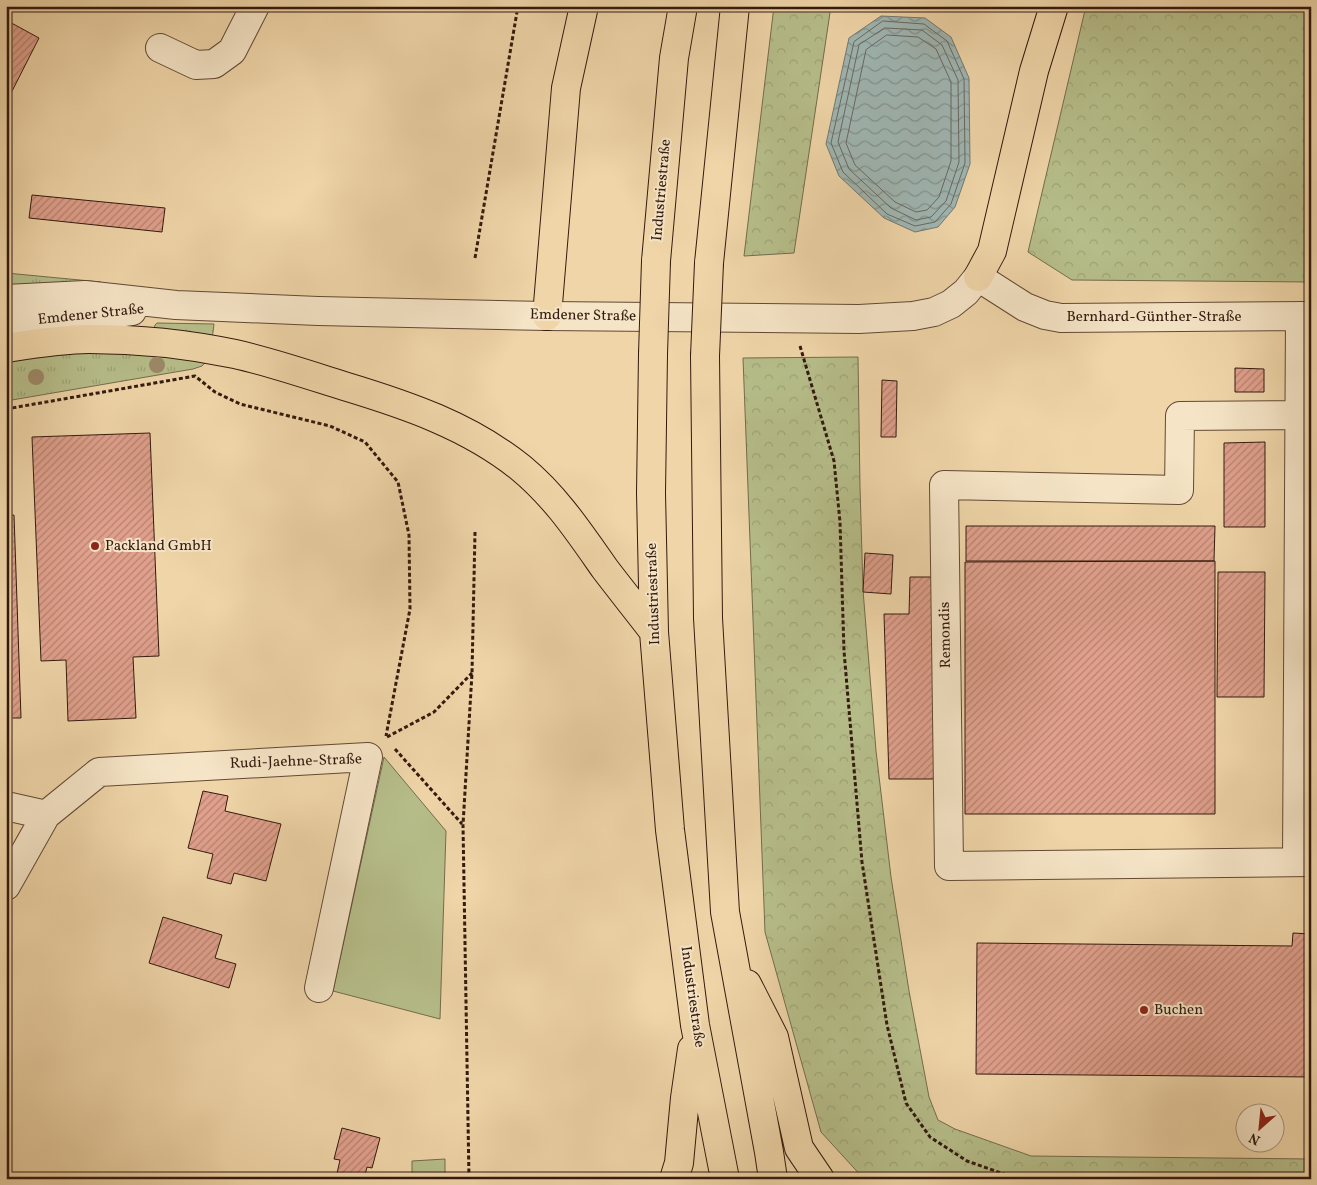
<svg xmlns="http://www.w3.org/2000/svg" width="1317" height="1185" font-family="Vollkorn,serif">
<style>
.grass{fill:url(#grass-tufts);stroke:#746c4c}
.forest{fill:url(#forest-crowns);stroke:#746c4c}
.green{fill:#b6be8a;stroke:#746c4c}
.water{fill:url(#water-waves);stroke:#747871}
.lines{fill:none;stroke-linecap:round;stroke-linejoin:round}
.shore{stroke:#696860;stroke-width:1}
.building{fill:url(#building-hatch);stroke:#331a0e}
.minor-casing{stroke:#624934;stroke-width:30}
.highway-casing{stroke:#331a0e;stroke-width:30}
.path{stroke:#331a0e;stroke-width:3;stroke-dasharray:4 2.5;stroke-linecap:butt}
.minor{stroke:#f5e4c6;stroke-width:28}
.highway{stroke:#efd5a8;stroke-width:28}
.highway-bridge-casing{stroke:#331a0e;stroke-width:30;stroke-linecap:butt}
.highway-bridge{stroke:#efd5a8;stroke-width:28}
.tree{fill:#9d8968}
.poi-dot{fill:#8f2418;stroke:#f5e4c6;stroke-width:2}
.labels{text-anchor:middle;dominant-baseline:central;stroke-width:4;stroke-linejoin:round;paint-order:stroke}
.street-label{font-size:15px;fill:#331a0e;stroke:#f5e4c6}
.poi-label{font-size:15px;fill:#331a0e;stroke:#f5e4c6;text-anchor:start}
</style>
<defs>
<pattern id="grass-tufts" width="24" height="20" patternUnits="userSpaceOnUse" patternTransform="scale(1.25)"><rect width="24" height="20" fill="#b6be8a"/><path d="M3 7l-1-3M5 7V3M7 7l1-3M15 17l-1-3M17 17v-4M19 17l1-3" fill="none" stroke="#9da376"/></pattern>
<pattern id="forest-crowns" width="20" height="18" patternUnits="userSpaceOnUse" patternTransform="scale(1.25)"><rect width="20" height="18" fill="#b6be8a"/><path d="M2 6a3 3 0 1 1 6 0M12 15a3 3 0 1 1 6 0" fill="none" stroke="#9da376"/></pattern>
<pattern id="water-waves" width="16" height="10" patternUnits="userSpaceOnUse" patternTransform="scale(1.25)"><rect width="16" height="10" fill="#9fb6b3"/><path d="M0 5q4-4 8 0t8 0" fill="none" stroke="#829390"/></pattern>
<pattern id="building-hatch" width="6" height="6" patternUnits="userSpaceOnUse" patternTransform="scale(1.25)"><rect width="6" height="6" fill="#e0a08c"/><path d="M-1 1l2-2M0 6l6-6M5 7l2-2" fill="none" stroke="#b68271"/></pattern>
</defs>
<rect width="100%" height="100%" fill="#efd5a8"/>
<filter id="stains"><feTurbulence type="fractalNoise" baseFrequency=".004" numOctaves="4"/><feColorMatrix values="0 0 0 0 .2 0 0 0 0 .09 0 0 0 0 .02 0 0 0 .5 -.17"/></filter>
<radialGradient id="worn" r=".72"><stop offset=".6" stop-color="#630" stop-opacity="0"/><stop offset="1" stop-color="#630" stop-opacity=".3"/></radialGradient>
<!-- grass -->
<path class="grass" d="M6 273 101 282 100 284 6 291Z
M157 323 214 324 212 340 154 329 155 325Z
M102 352 129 353 207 361 202 366 193 369 6 401V359L63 354Z"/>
<!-- forest -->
<path class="forest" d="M774 6H831L794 253 744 256Z
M1086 6H1311V282L1072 280 1028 252Z
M858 357 860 487 863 590 876 751 891 877 909 991 929 1097 938 1120 955 1129 1031 1156 1311 1159V1179H864L821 1132 765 932 743 358Z"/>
<!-- green -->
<path class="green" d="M384 757 446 831 440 1019 333 991Z
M445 1159V1179H412V1161Z"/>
<!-- water -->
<path class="water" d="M881 16 925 18 951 37 969 78 970 164 955 207 938 227 915 232 884 218 839 176 826 144 849 38Z"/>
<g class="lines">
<!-- shore -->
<path class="shore" d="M883 21 924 24 947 41 964 79 965 163 951 204 935 222 915 226 887 214 843 172 831 143 854 42Z
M885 28 922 30 942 45 958 80 959 162 946 201 931 217 916 220 891 208 849 169 838 142 859 45Z
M887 35 918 37 936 49 951 82V161L939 197 927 210 916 212 895 202 855 165 846 143 866 50Z"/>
</g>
<!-- building -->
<path class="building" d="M6 20 39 38 6 103Z
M32 195 165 208 162 232 29 218Z
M1235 368 1264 369V392H1235Z
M882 380 897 381 896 437H881Z
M150 433 159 656 133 657 136 718 68 721 66 660 41 661 32 437Z
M1265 442V527H1224V443Z
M14 515 21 718H6V516Z
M966 526H1215L1214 561H966Z
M865 553 893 555 891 594 863 592Z
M1215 561V814H965V562Z
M1218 572H1265L1264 697H1217Z
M910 577H938L940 779H889L884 614H909Z
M203 791 228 796 225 811 281 824 266 881 234 873 231 884 207 878 213 854 188 848Z
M163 917 222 935 215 958 236 964 229 988 149 963Z
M1293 933 1311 934V1077L976 1074 977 943 1292 946Z
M342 1128 380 1138 372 1168 367 1167 364 1179 336 1178 340 1160 334 1159Z"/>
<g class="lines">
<defs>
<path id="minor" d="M160 48 196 65 214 64 232 51 255 6
M6 299 85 295 176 305 318 311 547 316 859 319 913 316 934 312 951 304 966 292 978 277 1025 307 1045 315 1061 318 1311 316
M6 325 85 317 132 311
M1300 415 1180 416 1179 490 944 485 949 866 1311 862
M6 806 46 815
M1297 862 1300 316
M6 886 46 815 99 772 368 757 319 988"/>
<path id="highway" d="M656 261 674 58 683 6
M709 263 735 6
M978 277 992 251 1034 71 1054 6
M547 316 566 88 584 6
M6 348C32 344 63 339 89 339 138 339 187 344 235 354 271 362 309 375 344 386 407 405 469 426 521 468 556 497 579 532 605 569 621 590 638 611 654 632
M653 354 651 493 654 632 670 830 695 1025 725 1179
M705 356 708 618 725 912 769 1152 773 1179
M747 984 774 1037 799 1148 820 1179
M674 1179 679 1163 685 1098 692 1049"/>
</defs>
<!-- minor casing -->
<use href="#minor" class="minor-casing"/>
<!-- highway casing -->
<use href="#highway" class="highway-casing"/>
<!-- path -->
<path class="path" d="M475 258 518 6
M800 346 834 461 840 522 844 651 862 862 887 1025 906 1103 930 1137 967 1161 1018 1179
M6 409 195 376 215 392 240 404 330 426 365 442 398 482 409 535 410 609 386 736
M387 737 434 712 472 673
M395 749 462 824
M469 1179 463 825 472 673 475 532"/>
<!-- minor -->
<use href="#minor" class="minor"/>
<!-- highway -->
<use href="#highway" class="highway"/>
<defs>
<path id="highway-bridge" d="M653 354 656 261
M705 356 709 263"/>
</defs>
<!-- highway-bridge casing -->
<use href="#highway-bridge" class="highway-bridge-casing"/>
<!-- highway-bridge -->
<use href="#highway-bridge" class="highway-bridge"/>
</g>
<!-- trees -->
<g class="tree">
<circle cx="157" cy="365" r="8"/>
<circle cx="36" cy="377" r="8"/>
</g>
<!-- markers -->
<g class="poi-dot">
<circle cx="95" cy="546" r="5"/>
<circle cx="1144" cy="1010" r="5"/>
</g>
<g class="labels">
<!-- street labels -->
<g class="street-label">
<text transform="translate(662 190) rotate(-85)">Industriestraße</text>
<text transform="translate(91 315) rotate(-6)">Emdener Straße</text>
<text transform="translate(583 316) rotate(1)">Emdener Straße</text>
<text x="1154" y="317">Bernhard-Günther-Straße</text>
<text transform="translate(654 594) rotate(-92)">Industriestraße</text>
<text transform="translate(946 635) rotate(-91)">Remondis</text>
<text transform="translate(296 762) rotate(-2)">Rudi-Jaehne-Straße</text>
<text transform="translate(692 997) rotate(82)">Industriestraße</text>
</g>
<!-- poi labels -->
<g class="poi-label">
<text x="105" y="546">Packland GmbH</text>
<text x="1154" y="1010">Buchen</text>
</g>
</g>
<!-- margin -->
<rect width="1317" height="1185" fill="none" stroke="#efd5a8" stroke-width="25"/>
<rect x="8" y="8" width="1302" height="1170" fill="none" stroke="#331a0e" stroke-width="2.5"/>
<rect x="12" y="12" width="1292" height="1160" fill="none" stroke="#331a0e"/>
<!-- north arrow -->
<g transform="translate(1260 1128) rotate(207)"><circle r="24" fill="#f5e4c6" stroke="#a7937c"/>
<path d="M0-4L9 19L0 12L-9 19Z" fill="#8f2418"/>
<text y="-8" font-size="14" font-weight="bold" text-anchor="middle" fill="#331a0e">N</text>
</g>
<rect width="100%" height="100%" filter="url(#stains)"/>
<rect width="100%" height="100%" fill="url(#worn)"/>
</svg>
